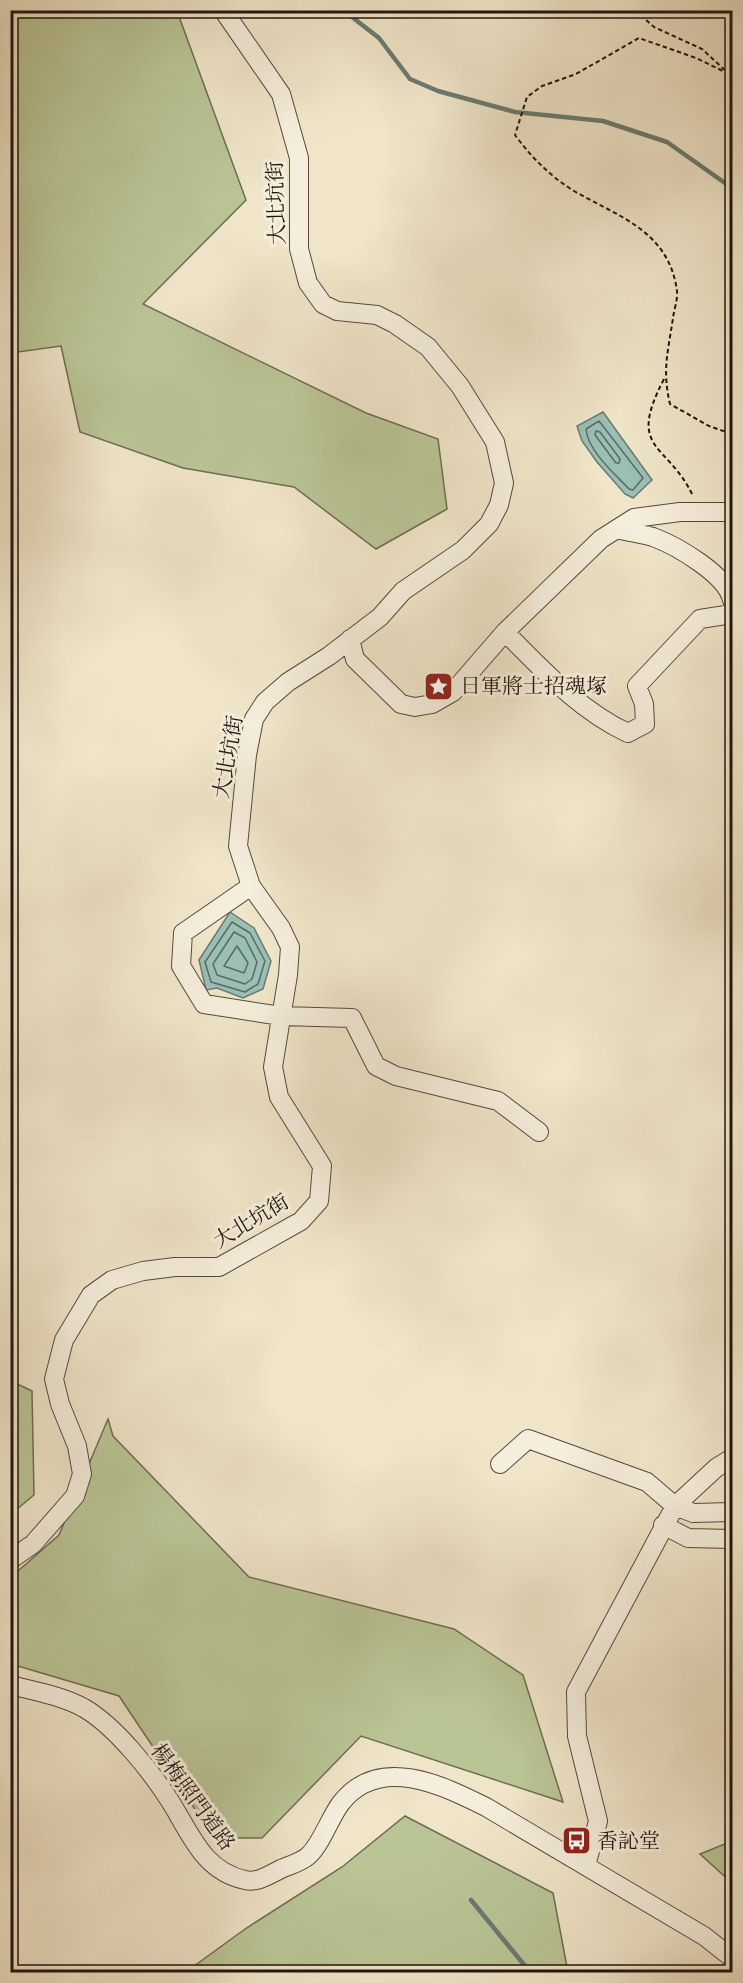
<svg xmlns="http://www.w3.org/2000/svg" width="743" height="1983" font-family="'IM FELL French Canon','Noto Serif TC',serif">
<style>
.green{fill:#bac596;stroke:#6c6e52;stroke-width:1.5}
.water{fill:#9abfb5;stroke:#697b72;stroke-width:1.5}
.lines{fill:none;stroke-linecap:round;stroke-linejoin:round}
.shore{stroke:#5c6a62;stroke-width:1.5}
.stream{stroke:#697b72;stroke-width:4.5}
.minor-casing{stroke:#534a3d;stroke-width:20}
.path{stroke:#1f160e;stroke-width:2;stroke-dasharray:4.5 3;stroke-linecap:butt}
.minor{stroke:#f5eedc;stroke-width:18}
.labels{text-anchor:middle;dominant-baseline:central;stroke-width:6;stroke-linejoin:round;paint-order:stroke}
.street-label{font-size:21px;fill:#1f160e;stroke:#f5eedc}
.poi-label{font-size:21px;fill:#1f160e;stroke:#f5eedc;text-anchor:start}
</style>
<rect width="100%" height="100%" fill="#f0e5c9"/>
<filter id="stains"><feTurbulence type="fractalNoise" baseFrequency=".00333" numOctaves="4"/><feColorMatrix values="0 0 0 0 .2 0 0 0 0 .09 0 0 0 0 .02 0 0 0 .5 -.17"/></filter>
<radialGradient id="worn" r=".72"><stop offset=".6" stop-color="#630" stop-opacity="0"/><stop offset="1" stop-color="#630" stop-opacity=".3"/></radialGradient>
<!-- green -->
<path class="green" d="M10 11H177L246 200 143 304 366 413 438 439 447 509 376 549 294 487 183 468 80 432 61 346 11 353Z
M11 1381 32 1391 34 1495 11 1514Z
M108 1419 113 1436 249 1577 454 1629 523 1675 563 1802 361 1736 262 1838H214L119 1696 11 1664 10 1578 59 1535Z
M405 1816 553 1893 568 1972H186L245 1929 342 1867Z
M732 1841V1883L700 1854Z"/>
<!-- water -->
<path class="water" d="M603 412 652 480 633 498 625 494 597 462 582 441 577 426Z
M230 912 254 928 271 961 263 989 243 998 217 988 206 990 199 960Z"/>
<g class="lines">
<!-- shore -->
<path class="shore" d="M599 421 643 478 633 490 629 489C614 473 588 451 586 429Z
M596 431 600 432 620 459 619 463H616L595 435Z
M232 922 250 933 265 961 258 984 245 992 211 982 205 962Z
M234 932 245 938 257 962 252 979 245 984 217 975 213 964Z
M237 946 248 963 244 973 224 966Z"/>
<!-- stream -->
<path class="stream" d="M343 10 379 38 410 79 438 91 515 112 603 121 667 142 732 188
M471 1900 530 1972"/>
<defs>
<path id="minor" d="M617 529C629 532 642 534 653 537 677 546 727 575 732 600
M505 632C543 670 579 710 628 733L645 724 644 704 637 686 700 619 732 614
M350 639 355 659 401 704 415 707 432 704 453 692 505 632 601 539 634 518 680 512H732
M251 886 183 933 181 966 204 1004 281 1016 352 1018 376 1066 396 1076 498 1101 539 1132
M732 1458 716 1468 675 1506 693 1513 732 1512
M500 1464 528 1439 647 1482 675 1506 576 1692 577 1736 598 1821 586 1866
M663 1525 688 1538 732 1539
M10 1560 33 1544 75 1496 82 1474 77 1446 60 1404 54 1379 64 1340 91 1295 112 1280 143 1271 175 1267H219L301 1221 319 1201 322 1166 279 1097 273 1067 288 975 290 947 281 928 251 886 238 846 247 755 254 719 265 702 288 682 329 656 380 617 403 591 463 550 489 524 499 505 504 483 495 442 460 386 428 347 395 324 377 315 337 311 323 304 308 283 299 249V158L281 94 223 10
M10 1685C35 1691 62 1696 84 1708 115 1726 151 1771 170 1801 191 1834 203 1871 245 1880 257 1883 269 1875 279 1870 287 1866 300 1863 308 1856 321 1845 330 1817 341 1803 379 1754 442 1785 486 1807L704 1936 732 1958"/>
</defs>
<!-- minor casing -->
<use href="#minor" class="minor-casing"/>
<!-- path -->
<path class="path" d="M635 10 654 27 702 49 729 74 732 91
M729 74 696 58 639 38 576 74 542 86 527 97 515 135C532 158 550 176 574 191 619 217 669 231 677 291 678 299 674 310 673 318 668 352 662 370 670 404L709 426 732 434
M664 379C626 452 667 441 693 496"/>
<!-- minor -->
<use href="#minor" class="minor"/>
</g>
<!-- icons -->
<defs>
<symbol id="sight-square" viewBox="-11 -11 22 22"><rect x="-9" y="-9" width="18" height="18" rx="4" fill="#8f2418" stroke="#f5eedc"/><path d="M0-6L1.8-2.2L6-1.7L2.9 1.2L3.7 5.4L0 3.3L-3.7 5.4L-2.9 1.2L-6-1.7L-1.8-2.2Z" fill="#fff"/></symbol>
<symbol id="bus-square" viewBox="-11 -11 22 22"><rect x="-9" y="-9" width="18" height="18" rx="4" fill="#8f2418" stroke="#f5eedc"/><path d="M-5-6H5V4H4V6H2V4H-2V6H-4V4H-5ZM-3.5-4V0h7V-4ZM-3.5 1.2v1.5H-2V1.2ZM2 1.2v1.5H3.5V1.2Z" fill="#fff"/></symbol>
</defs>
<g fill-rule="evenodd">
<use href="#sight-square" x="422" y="670" width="33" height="33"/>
<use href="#bus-square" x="560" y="1824" width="33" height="33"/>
</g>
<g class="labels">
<!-- street labels -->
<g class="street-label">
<text transform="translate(276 203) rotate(-92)">大北坑街</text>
<text transform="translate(228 757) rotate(-80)">大北坑街</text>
<text transform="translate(251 1221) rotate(-31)">大北坑街</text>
<text transform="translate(193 1797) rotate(54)">楊梅照門道路</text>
</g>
<!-- poi labels -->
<g class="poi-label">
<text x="460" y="686">日軍將士招魂塚</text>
<text x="597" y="1841">香訫堂</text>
</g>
</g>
<!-- margin -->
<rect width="743" height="1983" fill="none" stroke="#f0e5c9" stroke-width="36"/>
<rect x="12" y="12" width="719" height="1959" fill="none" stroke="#1f160e" stroke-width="3"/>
<rect x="18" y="18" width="707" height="1947" fill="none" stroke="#1f160e" stroke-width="1.5"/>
<rect width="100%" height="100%" filter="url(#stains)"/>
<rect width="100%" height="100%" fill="url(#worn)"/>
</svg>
